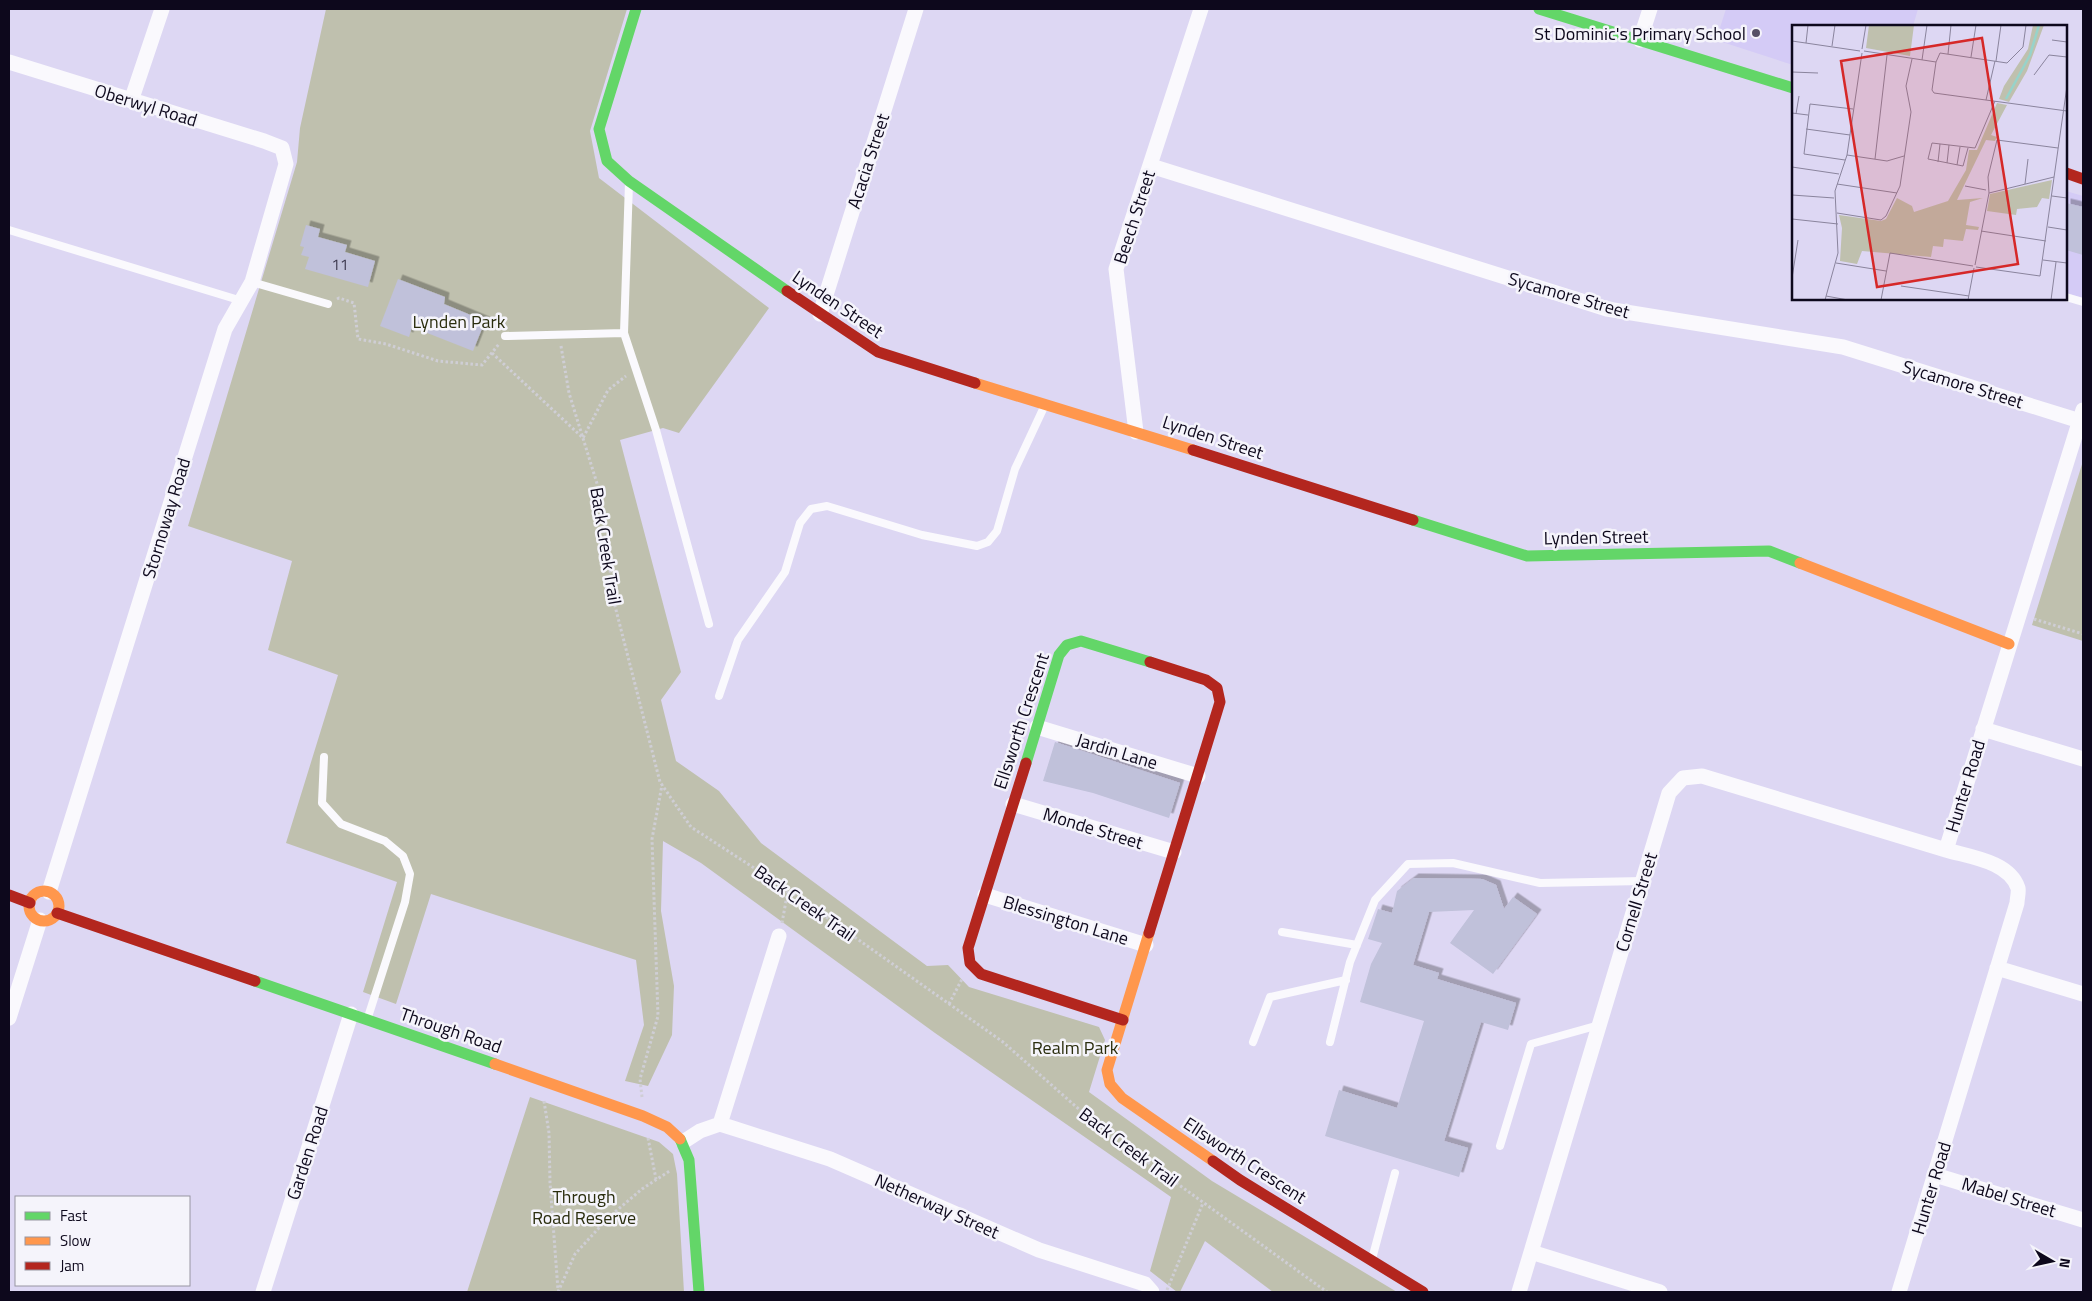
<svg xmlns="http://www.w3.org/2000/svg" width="2092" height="1301" font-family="'Titillium Web',sans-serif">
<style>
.built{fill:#d4cbf6}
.green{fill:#bfc0ae}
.building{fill:#c0c1da;filter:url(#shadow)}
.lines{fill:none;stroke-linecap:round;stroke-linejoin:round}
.path{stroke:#cfced5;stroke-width:3;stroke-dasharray:2.5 2.5;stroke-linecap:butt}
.lane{stroke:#faf9fd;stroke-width:8}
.street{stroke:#faf9fd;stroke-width:15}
.fast{stroke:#63d668;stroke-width:11}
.slow{stroke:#ff974d;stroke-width:11}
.jam{stroke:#b3261e;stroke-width:11}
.poi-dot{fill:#565067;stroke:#f5f4fb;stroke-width:2}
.labels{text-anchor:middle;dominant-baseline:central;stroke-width:5;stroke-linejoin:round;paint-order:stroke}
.number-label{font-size:15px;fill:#3a364c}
.poi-label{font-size:18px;fill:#0d081c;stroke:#f5f4fb;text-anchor:end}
.street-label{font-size:18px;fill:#0d081c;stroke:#f5f4fb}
.park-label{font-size:18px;fill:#2a2d0d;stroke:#f5f4fb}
.inset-river{fill:none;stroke:#97d3ca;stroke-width:2.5}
.inset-road{fill:none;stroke:#8a849d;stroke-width:1}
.view{fill:#d62828;fill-opacity:0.15;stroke:#d62828;stroke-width:2.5}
.inset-edge{fill:none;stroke:#0d081c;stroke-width:2.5}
</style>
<defs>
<filter id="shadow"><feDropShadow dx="4.5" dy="-4.5" stdDeviation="0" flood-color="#0004"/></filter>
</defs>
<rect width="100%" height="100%" fill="#ddd7f3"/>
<!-- built -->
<path class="built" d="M1726 9H1918L1913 26H1793V65L1716 40Z
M2066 191 2083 196V298L2066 293Z"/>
<!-- green -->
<path class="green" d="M326 9H627L590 131 599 178 769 308 679 433 663 428 620 440 681 672 661 700 676 761 719 791 761 843 927 966 948 965 969 987 1099 1027 1105 1040 1089 1092 1212 1181 1397 1292H1273L1205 1241 1180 1292H1177L1150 1271 1171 1197 935 1033 701 863 663 841 661 911 674 986 672 1035 648 1086 625 1081 644 1025 636 960 431 894 396 1004 363 992 397 882 286 843 338 675 268 650 292 561 188 526 297 162 300 128Z
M2083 461V641L2032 625Z
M530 1097 659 1142 673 1154 677 1174 684 1292H467Z"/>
<!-- building -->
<path class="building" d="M2066 203 2083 207V255L2066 250Z
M306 225 320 229 318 237 347 245 345 252 375 261 368 287 305 269 309 257 301 255 304 247 300 246Z
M398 279 445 297 444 304 485 321 473 351 412 327 409 337 380 326Z
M1055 742 1180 783 1169 818 1093 793 1043 781Z
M1414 878 1482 879 1496 885 1504 909 1513 897 1537 914 1493 974 1450 943 1474 910 1429 912 1413 965 1439 973 1437 979 1516 1003 1508 1030 1481 1022 1444 1141 1468 1148 1459 1177 1325 1136 1339 1090 1397 1108 1424 1021 1360 1002 1371 964 1382 943 1368 939 1378 909 1392 913 1397 891Z"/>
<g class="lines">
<!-- path -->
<path class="path" d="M337 299 339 298 354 303 358 339 386 344 438 361 482 365 499 344
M561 346 569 393 599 490 615 606 660 782 691 827 788 890 1003 1042 1099 1127 1327 1292
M492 353 583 438 608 390 626 376
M2034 619 2083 634
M782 923 788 890
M949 1004 962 979
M642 1097 640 1079 658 1016 652 839 662 785
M544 1101 549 1133 550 1183 558 1290
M648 1138 656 1179
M1167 1290 1203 1203
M558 1292 575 1254 609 1217 642 1189 671 1170"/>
<!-- lane -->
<path class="lane" d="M9 230 242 301
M252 282 328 304
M2066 297 2083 302
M624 333 656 430 709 624
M505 336 624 333 629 183
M719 696 738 640 785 572 800 523 811 509 827 506 922 535 977 546 988 542 997 531 1015 469 1044 407
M324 757 322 803 341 824 385 841 403 856 410 874 405 902 368 1017
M1282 932 1357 945
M1253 1042 1270 997 1346 980
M1330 1042 1350 962 1375 900 1408 864 1453 863 1540 883 1643 881
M1500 1146 1531 1044 1599 1025
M1372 1259 1395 1173"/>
<!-- street -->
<path class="street" d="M1640 40 1650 9
M9 62 264 141 282 148 286 164 252 282 225 329 49 892
M131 101 162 9
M1151 166 1607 309 1843 347 2080 421
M820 314 916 9
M1136 432 1116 269 1201 9
M1037 727 1198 776
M1983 729 2083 759
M1013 804 1174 852
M985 895 1146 945
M1997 968 2083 994
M9 1018 40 920
M720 1124 779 936
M683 1142 700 1131 720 1124 830 1159 1039 1250 1145 1284 1152 1292
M1935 1175 2083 1220
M1531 1252 1660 1292
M263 1292 351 1014
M1519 1292 1669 793 1683 778 1702 776 1946 850
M1899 1292 2017 903C2017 899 2019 892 2018 888 2009 861 1969 857 1946 850L2083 410"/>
<!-- fast -->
<path class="fast" d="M636 9 599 129 607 161 629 181 787 291
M1539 9 1793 88
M1413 520 1527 556 1769 551 1800 563
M1026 763 1059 655 1067 645 1081 641 1150 662
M255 981 495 1064
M680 1139 689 1160 699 1292"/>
<!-- slow -->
<path class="slow" d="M975 383 1193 450
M1800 563 2009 644
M29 906a15 15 0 1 1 30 0a15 15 0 1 1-30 0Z
M1149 933 1107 1070 1110 1084 1122 1098 1213 1161
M495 1064 643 1116 667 1127 680 1139"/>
<!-- jam -->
<path class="jam" d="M2066 173 2083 179
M787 291 878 352 975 383
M1193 450 1413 520
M1026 763 968 948 970 963 981 974 1123 1020
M9 895 30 903
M57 913 255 981
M1149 933 1220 702 1217 688 1206 680 1150 662
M1213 1161 1240 1180 1423 1292"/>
</g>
<!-- markers -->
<circle class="poi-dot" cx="1756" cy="33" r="5"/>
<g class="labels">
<!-- number labels -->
<g class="number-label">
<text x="340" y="264">11</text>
</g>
<!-- poi labels -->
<g class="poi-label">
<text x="1746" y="33">St Dominic's Primary School</text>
</g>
<!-- street labels -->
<g class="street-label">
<text transform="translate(146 105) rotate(17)">Oberwyl Road</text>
<text transform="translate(868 161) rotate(-72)">Acacia Street</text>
<text transform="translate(1134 217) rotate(-72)">Beech Street</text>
<text transform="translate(1569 295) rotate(16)">Sycamore Street</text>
<text transform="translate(838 304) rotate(34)">Lynden Street</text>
<text transform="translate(1963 384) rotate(17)">Sycamore Street</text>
<text transform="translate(1213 437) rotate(18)">Lynden Street</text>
<text transform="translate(166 518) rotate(-73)">Stornoway Road</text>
<text transform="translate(1596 537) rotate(-1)">Lynden Street</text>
<text transform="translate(606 546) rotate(81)">Back Creek Trail</text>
<text transform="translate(1021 721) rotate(-72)">Ellsworth Crescent</text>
<text transform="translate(1117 751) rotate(17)">Jardin Lane</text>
<text transform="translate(1965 786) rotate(-73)">Hunter Road</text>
<text transform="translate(1093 828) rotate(17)">Monde Street</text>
<text transform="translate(1636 902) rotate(-73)">Cornell Street</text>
<text transform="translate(805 903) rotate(35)">Back Creek Trail</text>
<text transform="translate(1066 920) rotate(17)">Blessington Lane</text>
<text transform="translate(451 1030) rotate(19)">Through Road</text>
<text transform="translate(1129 1147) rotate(37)">Back Creek Trail</text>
<text transform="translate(307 1153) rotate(-72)">Garden Road</text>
<text transform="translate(1245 1160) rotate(33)">Ellsworth Crescent</text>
<text transform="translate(1931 1188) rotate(-73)">Hunter Road</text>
<text transform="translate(2009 1197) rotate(17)">Mabel Street</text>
<text transform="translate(937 1206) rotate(24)">Netherway Street</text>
</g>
<!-- park labels -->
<g class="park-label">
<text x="459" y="321">Lynden Park</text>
<text x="1075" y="1047">Realm Park</text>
<text x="584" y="1196">Through<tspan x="584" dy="21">Road Reserve</tspan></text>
</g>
</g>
<!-- overview -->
<g transform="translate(1792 25)">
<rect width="275" height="275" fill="#ddd7f3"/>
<path d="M77 0H122L118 31 74 23ZM241 0H252L235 46 217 77 207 74 212 61 236 24ZM205 78 215 80 199 110 205 112 203 116 194 115 165 175 191 173 178 177 174 200 187 202 186 205 174 204 171 216 152 214 151 222 141 221 139 232 70 226 65 239 48 236 50 203 47 190 89 196 94 194 105 173 120 181 122 187 156 176 174 145 177 125H185ZM260 155 257 174 250 173 245 182 225 184 224 190 195 186 198 169Z" fill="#bfc0ae"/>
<path class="inset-river" d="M214 74 238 30 247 0"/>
<path class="inset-road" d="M260 15 275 17M0 16 68 26M14 18 16 0M40 21 43 0M70 24 74 0M72 26 144 37 148 28 215 38 231 22 234 0M156 29 159 0M179 32 184 0M130 35 135 0M204 36 209 0M144 37 140 65 142 68 275 86M0 47 26 48M242 50 257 30 275 32M194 75 203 36M0 88 16 90M4 89 7 71M14 104 58 110M176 123 171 141 136 134 140 118 183 123 203 76M55 130 95 136 112 131M83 134 95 30M53 135 12 129 18 79 61 84M146 137 148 119M155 138 157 120M165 140 168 122M0 142 47 149M45 159 105 168M233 159 236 134M173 161 194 165M197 168 196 152 205 115 266 123M0 170 42 173M260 171 275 173M45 188 89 195 94 191 108 161 119 87 114 61 120 34M0 194 46 199M256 202 275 205M189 206 254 216M251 235 275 238M44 238 94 246M183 240 197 168 262 152M184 242 248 251 275 61M0 253 6 215M109 261 177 271M34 271 56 275M33 275 46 228 43 166 55 130 70 28M89 275 98 228 181 241M176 275 182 243M259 275 264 237"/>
<path class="view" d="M190 13 226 239 85 262 49 36Z"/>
<rect width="275" height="275" class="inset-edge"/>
</g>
<!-- border -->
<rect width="2092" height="1301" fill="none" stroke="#0d081c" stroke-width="20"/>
<!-- legend -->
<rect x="15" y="1196" width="175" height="90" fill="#f5f4fb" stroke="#9896a2"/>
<rect x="25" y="1212" width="25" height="8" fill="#63d668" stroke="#9896a2"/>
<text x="60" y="1221" font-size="15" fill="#0d081c">Fast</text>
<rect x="25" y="1237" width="25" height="8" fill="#ff974d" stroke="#9896a2"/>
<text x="60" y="1246" font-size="15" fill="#0d081c">Slow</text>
<rect x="25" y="1262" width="25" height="8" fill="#b3261e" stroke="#9896a2"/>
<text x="60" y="1271" font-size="15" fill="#0d081c">Jam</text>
<!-- north arrow -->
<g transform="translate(2052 1261) rotate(99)" stroke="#f5f4fb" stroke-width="4" paint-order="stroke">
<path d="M0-4L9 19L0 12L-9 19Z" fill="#0d081c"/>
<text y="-8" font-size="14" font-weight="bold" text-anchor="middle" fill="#0d081c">N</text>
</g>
</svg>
